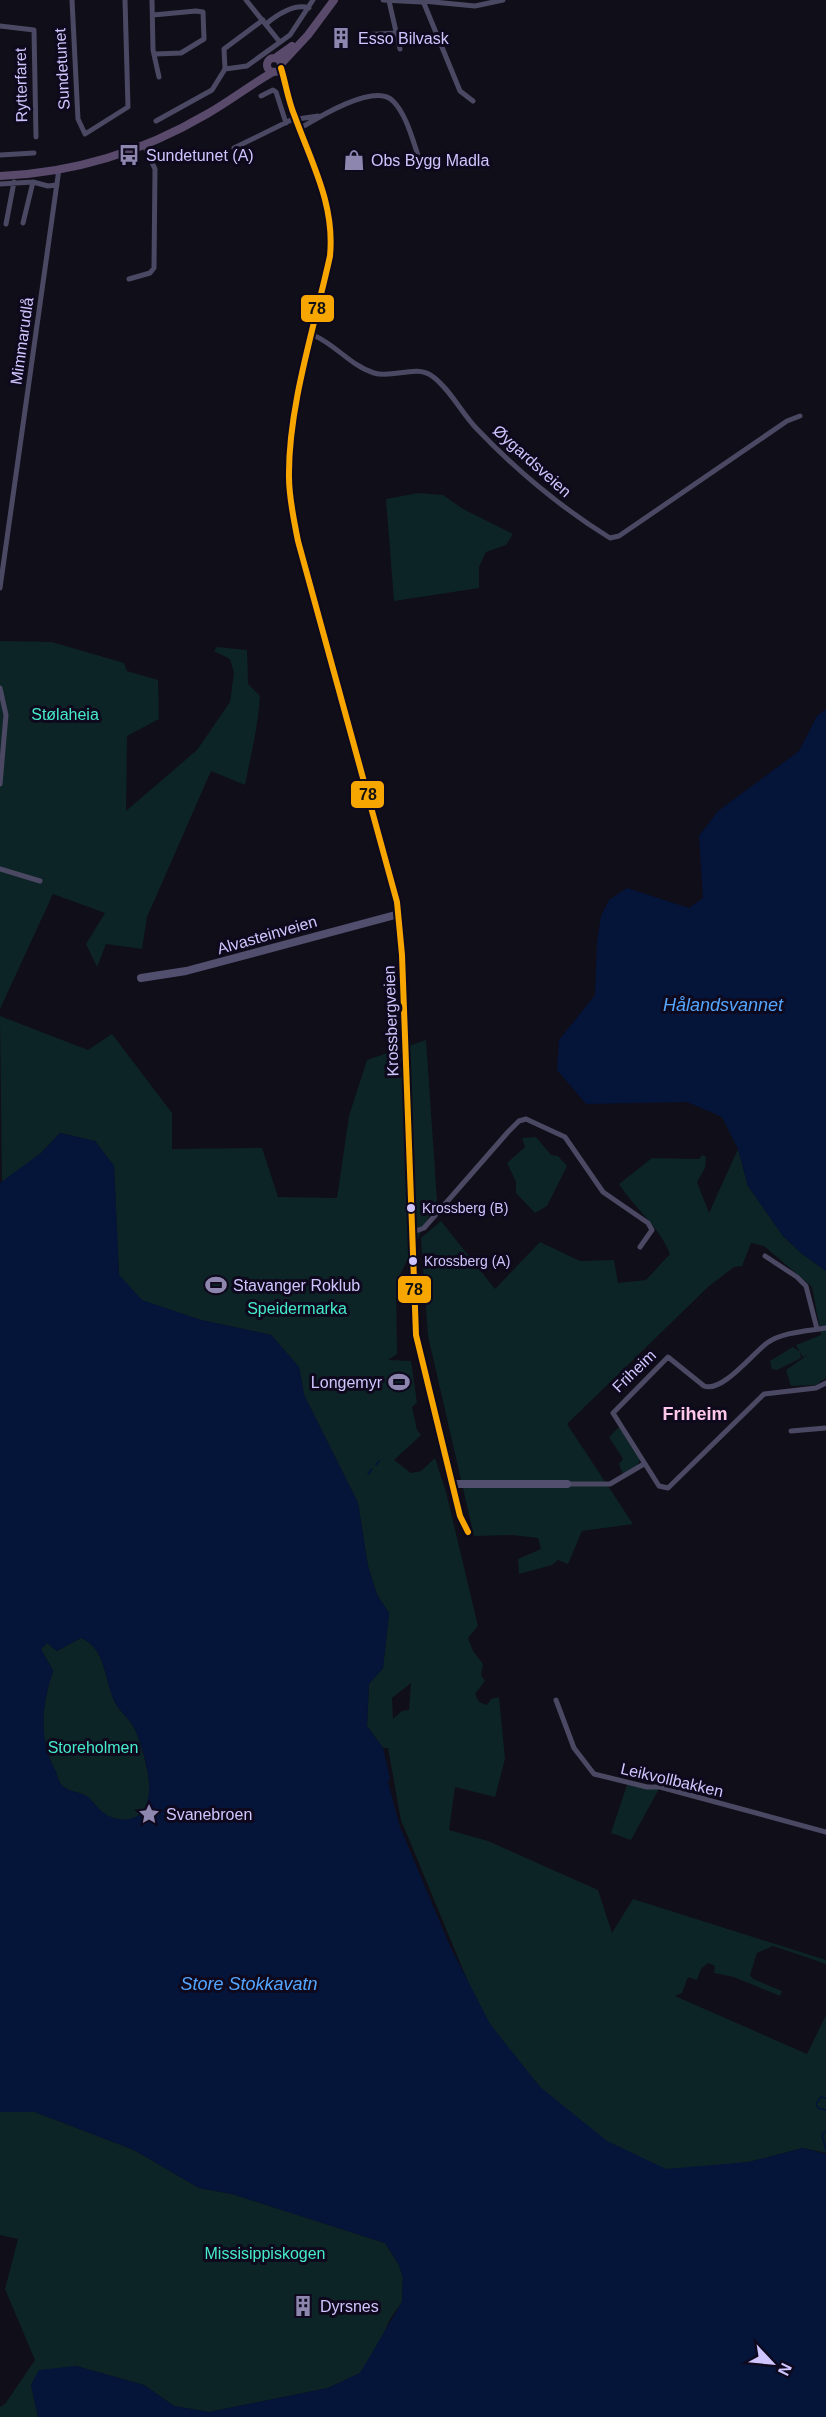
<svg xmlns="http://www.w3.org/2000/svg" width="826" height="2417" font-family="Helvetica,sans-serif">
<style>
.green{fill:#0d2426;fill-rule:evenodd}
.water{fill:#051439;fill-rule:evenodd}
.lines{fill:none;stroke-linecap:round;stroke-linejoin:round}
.stream{stroke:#051439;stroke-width:1.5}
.street{stroke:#4b4863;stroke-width:5}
.secondary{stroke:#514e6e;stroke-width:8}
.primary{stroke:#594a6c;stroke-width:8}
.bus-1-casing{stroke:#0e091d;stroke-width:10}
.bus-1{stroke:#f7a600;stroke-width:6}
.bus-dot{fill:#d0c6ff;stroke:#0e091d;stroke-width:2}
.labels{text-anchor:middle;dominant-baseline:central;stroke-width:6;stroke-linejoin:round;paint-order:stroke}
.bus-label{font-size:14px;fill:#d0c6ff;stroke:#0e091d;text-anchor:start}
.poi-label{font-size:16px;fill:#d0c6ff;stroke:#0e091d;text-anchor:start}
.street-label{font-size:16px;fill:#d0c6ff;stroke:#0e091d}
.park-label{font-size:16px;fill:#46ebcb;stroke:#0e091d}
.water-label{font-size:18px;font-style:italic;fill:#54a6ff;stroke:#0e091d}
.neighbourhood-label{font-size:18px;font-weight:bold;fill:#ffc8e8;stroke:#0e091d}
.line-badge{stroke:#0e091d;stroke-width:2}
.pale-badge-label{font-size:16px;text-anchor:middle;font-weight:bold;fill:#111}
</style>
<rect width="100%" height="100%" fill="#100e18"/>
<!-- green -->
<path class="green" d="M418 493 443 495 463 509 513 534 506 545 486 552 479 567V588L394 601 386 499Z
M0 641 52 642 124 663 127 671 158 680 159 719 127 736 126 811 197 750 230 702 234 673 230 659 214 651 217 647 247 650 248 684 260 696C258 726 251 755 245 785L211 771 147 917 142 949 106 944 97 967 86 944 105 913 53 894 0 1009Z
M0 1016 88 1050 112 1034 172 1113V1149L262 1148 278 1197 337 1198 349 1116 367 1060 426 1040 437 1200 396 1283 397 1354 388 1360 411 1361 417 1403 412 1407 417 1430 421 1435 394 1460 411 1473 421 1471 435 1458 446 1492 478 1626 468 1638 473 1651 483 1664 481 1675 485 1681 475 1694 479 1702 487 1705 491 1699 499 1697 505 1759 495 1797 455 1787 449 1830 488 1841 598 1890 612 1933 633 1899 826 1960V1964L773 1946 757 1953 750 1975 753 1979 782 1991 780 1996 734 1977 714 1973 715 1966 708 1963 701 1969 697 1980 688 1977 682 1993 675 1996 807 2054 826 2015V2153L803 2148 749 2162 665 2171 605 2142 540 2087 486 2021 471 1989 401 1820 388 1748H383L367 1726 369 1684 383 1668 389 1613 377 1595 368 1566 358 1503 304 1395 299 1367 271 1335 201 1320 142 1301 119 1275 114 1166 95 1141 60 1133 41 1153 2 1184ZM411 1683 409 1710 402 1711 393 1719 392 1698Z
M536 1137 551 1155 558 1156 567 1166 547 1206 535 1213 516 1193V1182L507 1163 525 1147 522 1138Z
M738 1149 748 1186 783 1236 801 1253 826 1271V1378L816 1385 791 1386 786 1370 809 1354 803 1357 800 1352 801 1358 777 1370 772 1369 770 1361 793 1347 800 1352 796 1345 821 1335 812 1287 764 1246 751 1243 742 1266 734 1267 708 1287 567 1424 633 1524 582 1531 568 1564 558 1560 552 1565 519 1574 518 1559 541 1549 538 1538 512 1535 474 1536 428 1336 421 1238 441 1221 495 1289 540 1242 580 1261 614 1260 618 1283 646 1280 670 1254C659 1226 635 1209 619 1184L652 1158 699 1159 702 1155 706 1157 705 1168 697 1182 709 1213Z
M619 1427 640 1459 638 1465 623 1474 619 1464 623 1459 609 1437Z
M81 1638C107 1649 104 1682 116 1704 122 1714 133 1722 137 1734 144 1755 164 1811 130 1819 120 1821 109 1818 101 1811 97 1807 93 1802 89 1798 80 1790 69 1794 61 1784 58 1780 57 1773 54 1768 38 1735 42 1705 53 1671L41 1649 47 1643 57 1651Z
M628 1782 660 1787 631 1840 611 1833Z
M0 2112H35L134 2150 199 2188 232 2194 385 2243 399 2265 403 2278 402 2302 390 2319 378 2347 360 2373 328 2388 209 2412 174 2406 144 2385 76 2366 31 2385 38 2417H0V2407L5 2404 35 2360 5 2289 18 2239 0 2235Z"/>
<!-- water -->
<path class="water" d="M826 709V1271L801 1253 783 1236 748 1186 738 1149 722 1117 687 1102 586 1104 557 1070 559 1040 595 995 597 942 601 916 609 900 627 888 689 908 703 898 699 836 718 811 799 751 817 716Z
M60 1133 95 1141 114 1166 119 1275 142 1300 201 1320 271 1335 299 1367 304 1395 358 1503 368 1566 377 1595 389 1613 383 1668 369 1684 367 1726 383 1748 390 1778 388 1782 400 1827 450 1946 490 2024 540 2087 607 2141 666 2169 749 2162 803 2148 826 2154V2417H38L31 2385 39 2370 76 2366 144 2385 174 2406 209 2412 328 2388 360 2373 402 2302 403 2278 399 2265 385 2243 232 2194 199 2188 134 2150 35 2112H0V1183L41 1153ZM81 1638C107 1648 104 1682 116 1704 122 1714 133 1722 137 1734 145 1755 163 1811 130 1819 120 1821 110 1818 101 1811 97 1807 93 1802 89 1798 80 1790 69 1794 61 1784 58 1780 57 1773 54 1768 38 1735 42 1705 53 1671L41 1649 47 1643 57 1651Z"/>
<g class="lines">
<!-- stream -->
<path class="stream" d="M376 1465 379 1461
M368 1474 372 1469
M826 2098 821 2097 816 2104 818 2108 826 2110
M826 2131 822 2135 826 2150"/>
<!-- street -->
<path class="street" d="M72 0 78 119 85 134 128 107 125 0
M152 0 153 50 159 77
M246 0 279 41
M383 0 421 2 424 0
M389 1 400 49
M423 1 460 91 473 101
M423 1 475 6 503 0
M153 15 196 11 203 12 204 39 181 53 156 54
M266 24C277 15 294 3 309 8
M0 26 34 30 36 137
M361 35 396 33
M225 69 224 49 263 20
M261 96 273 90 276 92 286 123
M156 121 212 90 225 69 247 66 290 35 313 0
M299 129C317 118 375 82 393 101 407 115 413 142 420 161V168
M234 148 291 120 318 116
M0 155 34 153
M0 184 33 182 48 186 57 185
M23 223 33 182
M6 224 14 182
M129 279 150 273 154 268 155 169 144 145
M313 335C335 344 351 366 374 373 393 379 416 364 432 376 449 388 461 412 476 428 517 471 560 507 610 538L619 536 787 421 800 416
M0 588 59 169
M0 688 6 715 0 784
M0 869 40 881
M413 1232 424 1228 508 1132 519 1121 526 1119 565 1137 603 1192 648 1223 652 1230 640 1247
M765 1256 797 1277 806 1286 817 1329
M826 1328C808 1331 782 1332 767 1343 752 1354 722 1393 704 1386L668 1357 613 1413 659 1486 668 1488 764 1394 816 1388 826 1383
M791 1431 826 1428
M452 1484 460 1516 468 1532
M567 1484H610L644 1464
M556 1700 574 1748 594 1774 647 1787H660L826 1832"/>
<!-- secondary -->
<path class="secondary" d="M281 68C286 84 288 101 295 117 312 164 335 205 330 256 315 325 288 407 289 477 289 499 294 520 298 541L397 902 402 955 416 1335 452 1484H567
M141 978 186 971 399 914"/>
<!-- primary -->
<path class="primary" d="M267 65a7 7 0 1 1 14 0a7 7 0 1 1-14 0Z
M275 58 292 46
M281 64 308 35 334 0
M0 176C73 173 144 151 207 114 230 101 250 85 273 72"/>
<defs>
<path id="bus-1" d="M281 68C286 84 288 101 295 117 312 164 335 205 330 256 315 325 288 407 289 477 289 499 294 520 298 541L397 902 402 955 416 1335 460 1516 468 1532"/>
</defs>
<!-- bus-1 casing -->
<use href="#bus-1" class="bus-1-casing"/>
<!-- bus-1 -->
<use href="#bus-1" class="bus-1"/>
</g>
<!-- icons -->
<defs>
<symbol id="building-bare" viewBox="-9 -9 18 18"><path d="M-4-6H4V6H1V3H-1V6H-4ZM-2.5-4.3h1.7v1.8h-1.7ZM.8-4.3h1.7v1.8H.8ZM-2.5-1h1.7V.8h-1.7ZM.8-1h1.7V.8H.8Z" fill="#8d86ae" stroke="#0e091d" stroke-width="2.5" paint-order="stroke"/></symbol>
<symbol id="bus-bare" viewBox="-9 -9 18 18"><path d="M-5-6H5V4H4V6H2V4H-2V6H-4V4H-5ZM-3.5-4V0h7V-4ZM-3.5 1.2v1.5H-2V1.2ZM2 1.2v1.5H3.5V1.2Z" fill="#8d86ae" stroke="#0e091d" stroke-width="2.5" paint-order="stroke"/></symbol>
<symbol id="shop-bare" viewBox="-9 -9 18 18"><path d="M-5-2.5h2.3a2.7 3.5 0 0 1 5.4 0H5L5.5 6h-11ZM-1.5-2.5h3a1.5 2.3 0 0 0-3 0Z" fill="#8d86ae" stroke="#0e091d" stroke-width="2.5" paint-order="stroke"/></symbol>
<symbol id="stadium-bare" viewBox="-9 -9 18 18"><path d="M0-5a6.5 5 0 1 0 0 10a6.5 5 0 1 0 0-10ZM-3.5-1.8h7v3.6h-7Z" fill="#8d86ae" stroke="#0e091d" stroke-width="2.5" paint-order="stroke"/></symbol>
<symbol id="sight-bare" viewBox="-9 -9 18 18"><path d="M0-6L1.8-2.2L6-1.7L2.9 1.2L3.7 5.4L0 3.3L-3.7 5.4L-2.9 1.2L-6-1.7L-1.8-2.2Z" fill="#8d86ae" stroke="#0e091d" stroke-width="2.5" paint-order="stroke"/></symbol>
</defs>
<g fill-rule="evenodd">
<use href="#building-bare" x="326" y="23" width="30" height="30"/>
<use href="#bus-bare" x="114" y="140" width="30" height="30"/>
<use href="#shop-bare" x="339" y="145" width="30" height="30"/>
<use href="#stadium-bare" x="201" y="1270" width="30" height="30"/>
<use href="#stadium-bare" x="384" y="1367" width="30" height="30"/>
<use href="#sight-bare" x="134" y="1799" width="30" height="30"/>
<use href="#building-bare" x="288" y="2291" width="30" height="30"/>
</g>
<!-- markers -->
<g class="bus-dot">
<circle cx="411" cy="1208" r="5"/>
<circle cx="413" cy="1261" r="5"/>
</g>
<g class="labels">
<!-- bus labels -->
<g class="bus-label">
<text x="422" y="1208">Krossberg (B)</text>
<text x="424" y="1261">Krossberg (A)</text>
</g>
<!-- poi labels -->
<g class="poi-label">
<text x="358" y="38">Esso Bilvask</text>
<text x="146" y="155">Sundetunet (A)</text>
<text x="371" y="160">Obs Bygg Madla</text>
<text x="233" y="1285">Stavanger Roklub</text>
<text x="382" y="1382" text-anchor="end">Longemyr</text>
<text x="166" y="1814">Svanebroen</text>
<text x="320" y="2306">Dyrsnes</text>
</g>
<!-- street labels -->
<g class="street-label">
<text transform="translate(62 69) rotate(-93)">Sundetunet</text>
<text transform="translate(21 85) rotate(-91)">Rytterfaret</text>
<text transform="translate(22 341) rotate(-82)">Mimmarudlå</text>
<text transform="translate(532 461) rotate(42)">Øygardsveien</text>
<text transform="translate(267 935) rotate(-16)">Alvasteinveien</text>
<text transform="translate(391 1021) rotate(-92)">Krossbergveien</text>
<text transform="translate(634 1371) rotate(-44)">Friheim</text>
<text transform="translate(672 1780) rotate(13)">Leikvollbakken</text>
</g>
<!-- park labels -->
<g class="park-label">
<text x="65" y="714">Stølaheia</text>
<text x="297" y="1308">Speidermarka</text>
<text x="93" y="1747">Storeholmen</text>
<text x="265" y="2253">Missisippiskogen</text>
</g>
<!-- water labels -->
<g class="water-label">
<text x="723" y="1005">Hålandsvannet</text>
<text x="249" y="1984">Store Stokkavatn</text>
</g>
<!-- neighbourhood labels -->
<g class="neighbourhood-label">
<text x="695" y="1414">Friheim</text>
</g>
</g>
<g class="line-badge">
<rect x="300" y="294" width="35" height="29" rx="6" fill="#f7a600"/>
<rect x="350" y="780" width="35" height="29" rx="6" fill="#f7a600"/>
<rect x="397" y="1275" width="35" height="29" rx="6" fill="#f7a600"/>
</g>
<g class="pale-badge-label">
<text x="317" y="314">78</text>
<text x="368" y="800">78</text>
<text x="414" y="1295">78</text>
</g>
<!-- north arrow -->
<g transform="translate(772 2363) rotate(116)" stroke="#0e091d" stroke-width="4.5" paint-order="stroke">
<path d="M0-4.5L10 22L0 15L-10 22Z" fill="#d0c6ff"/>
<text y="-9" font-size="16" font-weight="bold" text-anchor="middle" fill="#d0c6ff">N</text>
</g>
</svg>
